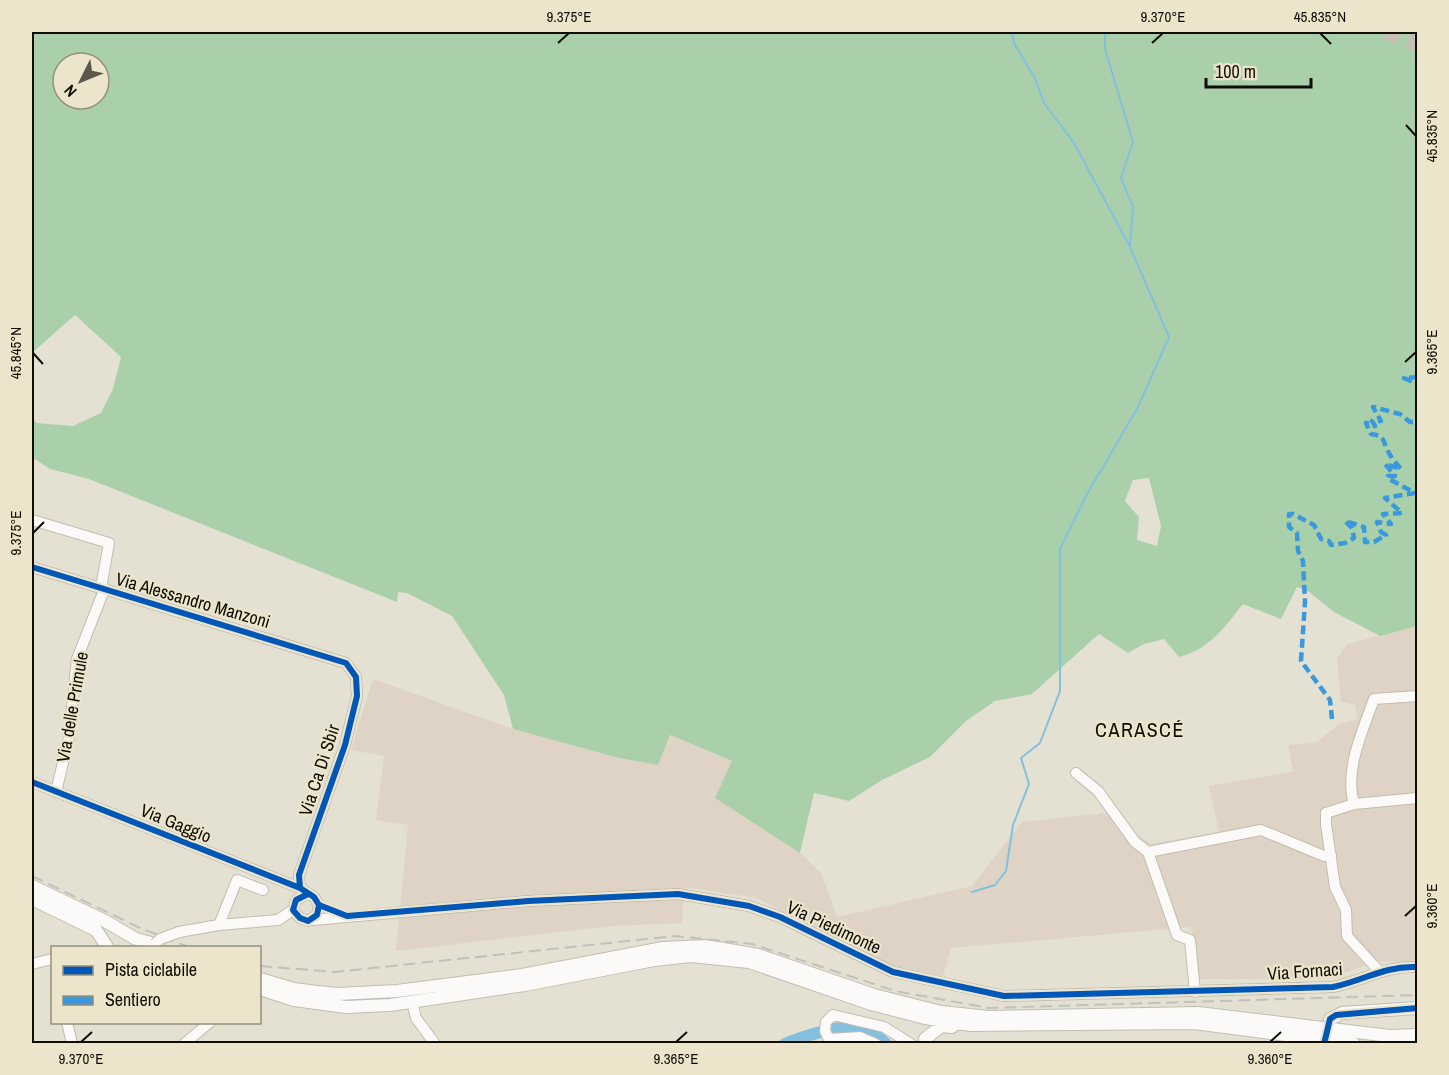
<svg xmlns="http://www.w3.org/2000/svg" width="1449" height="1075" font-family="'Archivo Narrow',sans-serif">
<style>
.industrial{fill:#dfd3c5}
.forest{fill:#aad0ab;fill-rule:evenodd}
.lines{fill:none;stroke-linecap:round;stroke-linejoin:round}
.stream{stroke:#83c0de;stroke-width:2}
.river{stroke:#83c0de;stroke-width:12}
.highway-tunnel{stroke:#c4c1b4;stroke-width:15;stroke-dasharray:15 8;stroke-linecap:butt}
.minor-casing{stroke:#c0bdb2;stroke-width:12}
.major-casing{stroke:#c0bdb2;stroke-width:14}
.minor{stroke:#fbfaf8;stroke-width:10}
.major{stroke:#fbfaf8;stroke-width:12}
.rail{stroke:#c1c0bc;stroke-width:2;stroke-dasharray:12 6;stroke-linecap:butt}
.minor-bridge-casing{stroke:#c0bdb2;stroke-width:12;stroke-linecap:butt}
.minor-bridge{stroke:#fbfaf8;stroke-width:10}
.quiet{stroke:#3a99dd;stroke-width:4.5;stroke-dasharray:9 4.5;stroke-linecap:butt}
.cycleway-casing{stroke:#ece5cb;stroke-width:10}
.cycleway{stroke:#0057b8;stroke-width:6}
.ticks{fill:none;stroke:#100d05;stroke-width:2}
.labels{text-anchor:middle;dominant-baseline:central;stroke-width:4.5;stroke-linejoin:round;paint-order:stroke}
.street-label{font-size:18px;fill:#100d05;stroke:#ece5cb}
.neighbourhood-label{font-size:20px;letter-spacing:1.5px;fill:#100d05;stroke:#ece5cb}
.neatline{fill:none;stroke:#100d05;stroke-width:2}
.ticks-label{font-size:15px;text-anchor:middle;fill:#100d05}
</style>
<rect width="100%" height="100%" fill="#e4e1d3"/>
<!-- industrial -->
<path class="industrial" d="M1417 626V962L1377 961 1328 979H1199L1191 927 951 948 943 976 892 967 756 898 684 887 682 923 611 926 396 951 408 825 376 820 384 756 351 750 373 679 513 729 619 758 658 765 670 735 733 762 716 798 800 853 821 873 837 917 972 886 1022 822 1107 813 1151 844 1219 832 1209 786 1293 772 1288 745 1317 742 1339 724 1358 719 1355 705 1341 702 1337 659 1347 644Z"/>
<!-- forest -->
<path class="forest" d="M32 32H1416L1417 626 1380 636 1334 612 1309 592 1297 587 1281 619 1243 604C1223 629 1211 648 1179 657L1164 639 1144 644 1128 653 1099 634 1032 694 995 701 966 721 930 757 882 780 849 801 814 793 800 853 715 798 732 761 670 735 658 765 619 758 513 729 504 695 452 616 407 593 398 592 397 602 89 479 50 469 32 457V415L36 423 73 426 101 413 113 389 121 357 75 315 32 353ZM63 63H99V99H63ZM1149 478 1161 526 1157 546 1137 540 1139 517 1125 501 1133 480Z"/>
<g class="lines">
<!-- stream -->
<path class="stream" d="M1105 32V49L1133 142 1121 178 1133 207 1130 246
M972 892 995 885 1006 871 1013 825 1029 784 1021 758 1040 743 1060 691V549L1086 496 1138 407 1169 337 1130 247 1074 143 1044 103 1035 78 1015 45 1011 32"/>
<!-- river -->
<path class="river" d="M785 1044C816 1032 859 1015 886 1044"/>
<!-- highway-tunnel -->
<path class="highway-tunnel" d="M1386 32 1418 45"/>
<defs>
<path id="minor" d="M32 520 109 543 102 582 104 590 77 659 69 737 56 792
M32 567 346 663 356 677 357 696 345 745 299 875 300 888
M1418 696 1374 699C1363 730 1344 770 1354 804L1418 798
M1076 773 1098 791 1135 842 1148 852 1177 935 1190 940 1195 992
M32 782 300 888 314 897 319 905 317 915 308 921 300 918 293 910 296 900 308 894
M1354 804 1326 813V824L1335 887 1346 910 1347 936 1379 971
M1148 852 1261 830 1324 856 1331 855
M313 920 528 901 678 894 749 906 780 917 893 972 1004 996 1333 987C1362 981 1385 966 1415 967
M219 925 237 880 263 890
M179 932 219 925 278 920 293 910
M32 964 52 959
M412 1002 416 1018 435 1044
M67 1022 72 1044
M184 1044 210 1022
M876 1044 860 1037 829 1039 825 1031 826 1022 833 1015 884 1027 911 1044"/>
<path id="major" d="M32 886 105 921 136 939 155 944 159 948
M32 899 96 930 108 948
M260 979 294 989 317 992 338 994 397 991 522 975 663 948 706 946 758 955 874 995 941 1012 989 1017 1198 1013 1390 1036 1418 1035
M260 989 294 1000 346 1007 390 1005 525 985 654 960 691 956 749 962 871 1004 925 1018 971 1025 1194 1023 1354 1044
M1330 1019 1342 1013 1418 1008
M925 1039 941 1026 952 1027"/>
</defs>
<!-- minor casing -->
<use href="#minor" class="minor-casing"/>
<!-- major casing -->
<use href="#major" class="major-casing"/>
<!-- minor -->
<use href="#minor" class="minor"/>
<!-- major -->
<use href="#major" class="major"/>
<!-- rail -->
<path class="rail" d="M32 876 138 927 191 948
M260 966 335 972 675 936 752 944 895 991 989 1008 1418 995"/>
<defs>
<path id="minor-bridge" d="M155 944 160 939 179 932"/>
</defs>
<!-- minor-bridge casing -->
<use href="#minor-bridge" class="minor-bridge-casing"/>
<!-- minor-bridge -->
<use href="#minor-bridge" class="minor-bridge"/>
<!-- quiet -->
<path class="quiet" d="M1418 377 1404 378 1418 384
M1332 719 1330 700 1301 661 1305 602 1303 561 1298 551 1297 533 1289 527V514H1293L1314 525 1321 539 1329 541 1331 545 1345 543 1354 538 1352 528 1345 521 1364 527 1365 542H1374L1386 535 1381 532 1377 522 1391 524 1383 514 1402 513 1385 498 1415 493 1389 479 1388 476H1395L1385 464 1401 469C1397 464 1392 459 1389 453 1382 442 1387 436 1371 434L1366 423 1375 426 1372 421H1381L1373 407 1400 414 1410 422H1418"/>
<defs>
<path id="cycleway" d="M32 567 346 663 356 677 357 696 345 745 299 875 300 888
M32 782 300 888 314 897 319 905 317 915 308 921 300 918 293 910 296 900 308 894
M319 905 347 916 528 901 678 894 749 906 780 917 893 972 1004 996 1333 987C1362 981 1385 966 1415 967
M1324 1044 1330 1019 1336 1015 1418 1008"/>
</defs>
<!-- cycleway casing -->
<use href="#cycleway" class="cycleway-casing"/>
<!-- cycleway -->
<use href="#cycleway" class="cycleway"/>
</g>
<!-- ticks -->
<path class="ticks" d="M1320 33 1331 44M558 43 569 33M1152 43 1163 33M1406 125 1416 136M33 353 43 364M1405 362 1416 352M33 533 44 522M1405 916 1416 906M81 1042 92 1032M676 1042 687 1032M1270 1042 1281 1032"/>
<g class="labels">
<!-- street labels -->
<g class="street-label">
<text transform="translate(193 600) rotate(16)">Via Alessandro Manzoni</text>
<text transform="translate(72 707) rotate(-80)">Via delle Primule</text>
<text transform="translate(319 770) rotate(-72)">Via Ca Di Sbir</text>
<text transform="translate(176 823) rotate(22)">Via Gaggio</text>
<text transform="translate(834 927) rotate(25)">Via Piedimonte</text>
<text transform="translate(1305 971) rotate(-4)">Via Fornaci</text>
</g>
<!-- neighbourhood labels -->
<g class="neighbourhood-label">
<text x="1140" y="729">CARASCÉ</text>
</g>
</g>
<!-- border -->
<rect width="1449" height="1075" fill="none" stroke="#ece5cb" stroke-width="66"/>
<!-- legend -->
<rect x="51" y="946" width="210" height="78" fill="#ece5cb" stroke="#948f7c" stroke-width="1.5"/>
<rect x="63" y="966" width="30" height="9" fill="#0057b8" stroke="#948f7c" stroke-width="1.5"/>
<text x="105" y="976" font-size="18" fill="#100d05">Pista ciclabile</text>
<rect x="63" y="996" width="30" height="9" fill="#3a99dd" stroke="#948f7c" stroke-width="1.5"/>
<text x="105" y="1006" font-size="18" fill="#100d05">Sentiero</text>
<!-- north arrow -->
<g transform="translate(81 81) rotate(227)"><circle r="28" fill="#ece5cb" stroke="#948f7c" stroke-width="1.5"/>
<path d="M0-4.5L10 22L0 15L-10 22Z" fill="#5a574d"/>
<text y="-9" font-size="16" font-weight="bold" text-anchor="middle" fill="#100d05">N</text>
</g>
<!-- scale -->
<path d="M1206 78v9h105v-9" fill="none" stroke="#100d05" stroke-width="3"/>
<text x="1215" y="78" font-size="18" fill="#100d05" stroke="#ece5cb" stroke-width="4.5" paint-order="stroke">100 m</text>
<rect x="33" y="33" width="1383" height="1009" class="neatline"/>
<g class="ticks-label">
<text x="569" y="22">9.375°E</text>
<text x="1163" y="22">9.370°E</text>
<text x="1320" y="22">45.835°N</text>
<text transform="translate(1432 136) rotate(-90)" y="5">45.835°N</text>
<text transform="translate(1432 352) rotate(-90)" y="5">9.365°E</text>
<text transform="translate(16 353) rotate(-90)" y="5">45.845°N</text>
<text transform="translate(16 533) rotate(-90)" y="5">9.375°E</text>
<text transform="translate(1432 906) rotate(-90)" y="5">9.360°E</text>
<text x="81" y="1064">9.370°E</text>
<text x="676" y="1064">9.365°E</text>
<text x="1270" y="1064">9.360°E</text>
</g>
</svg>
